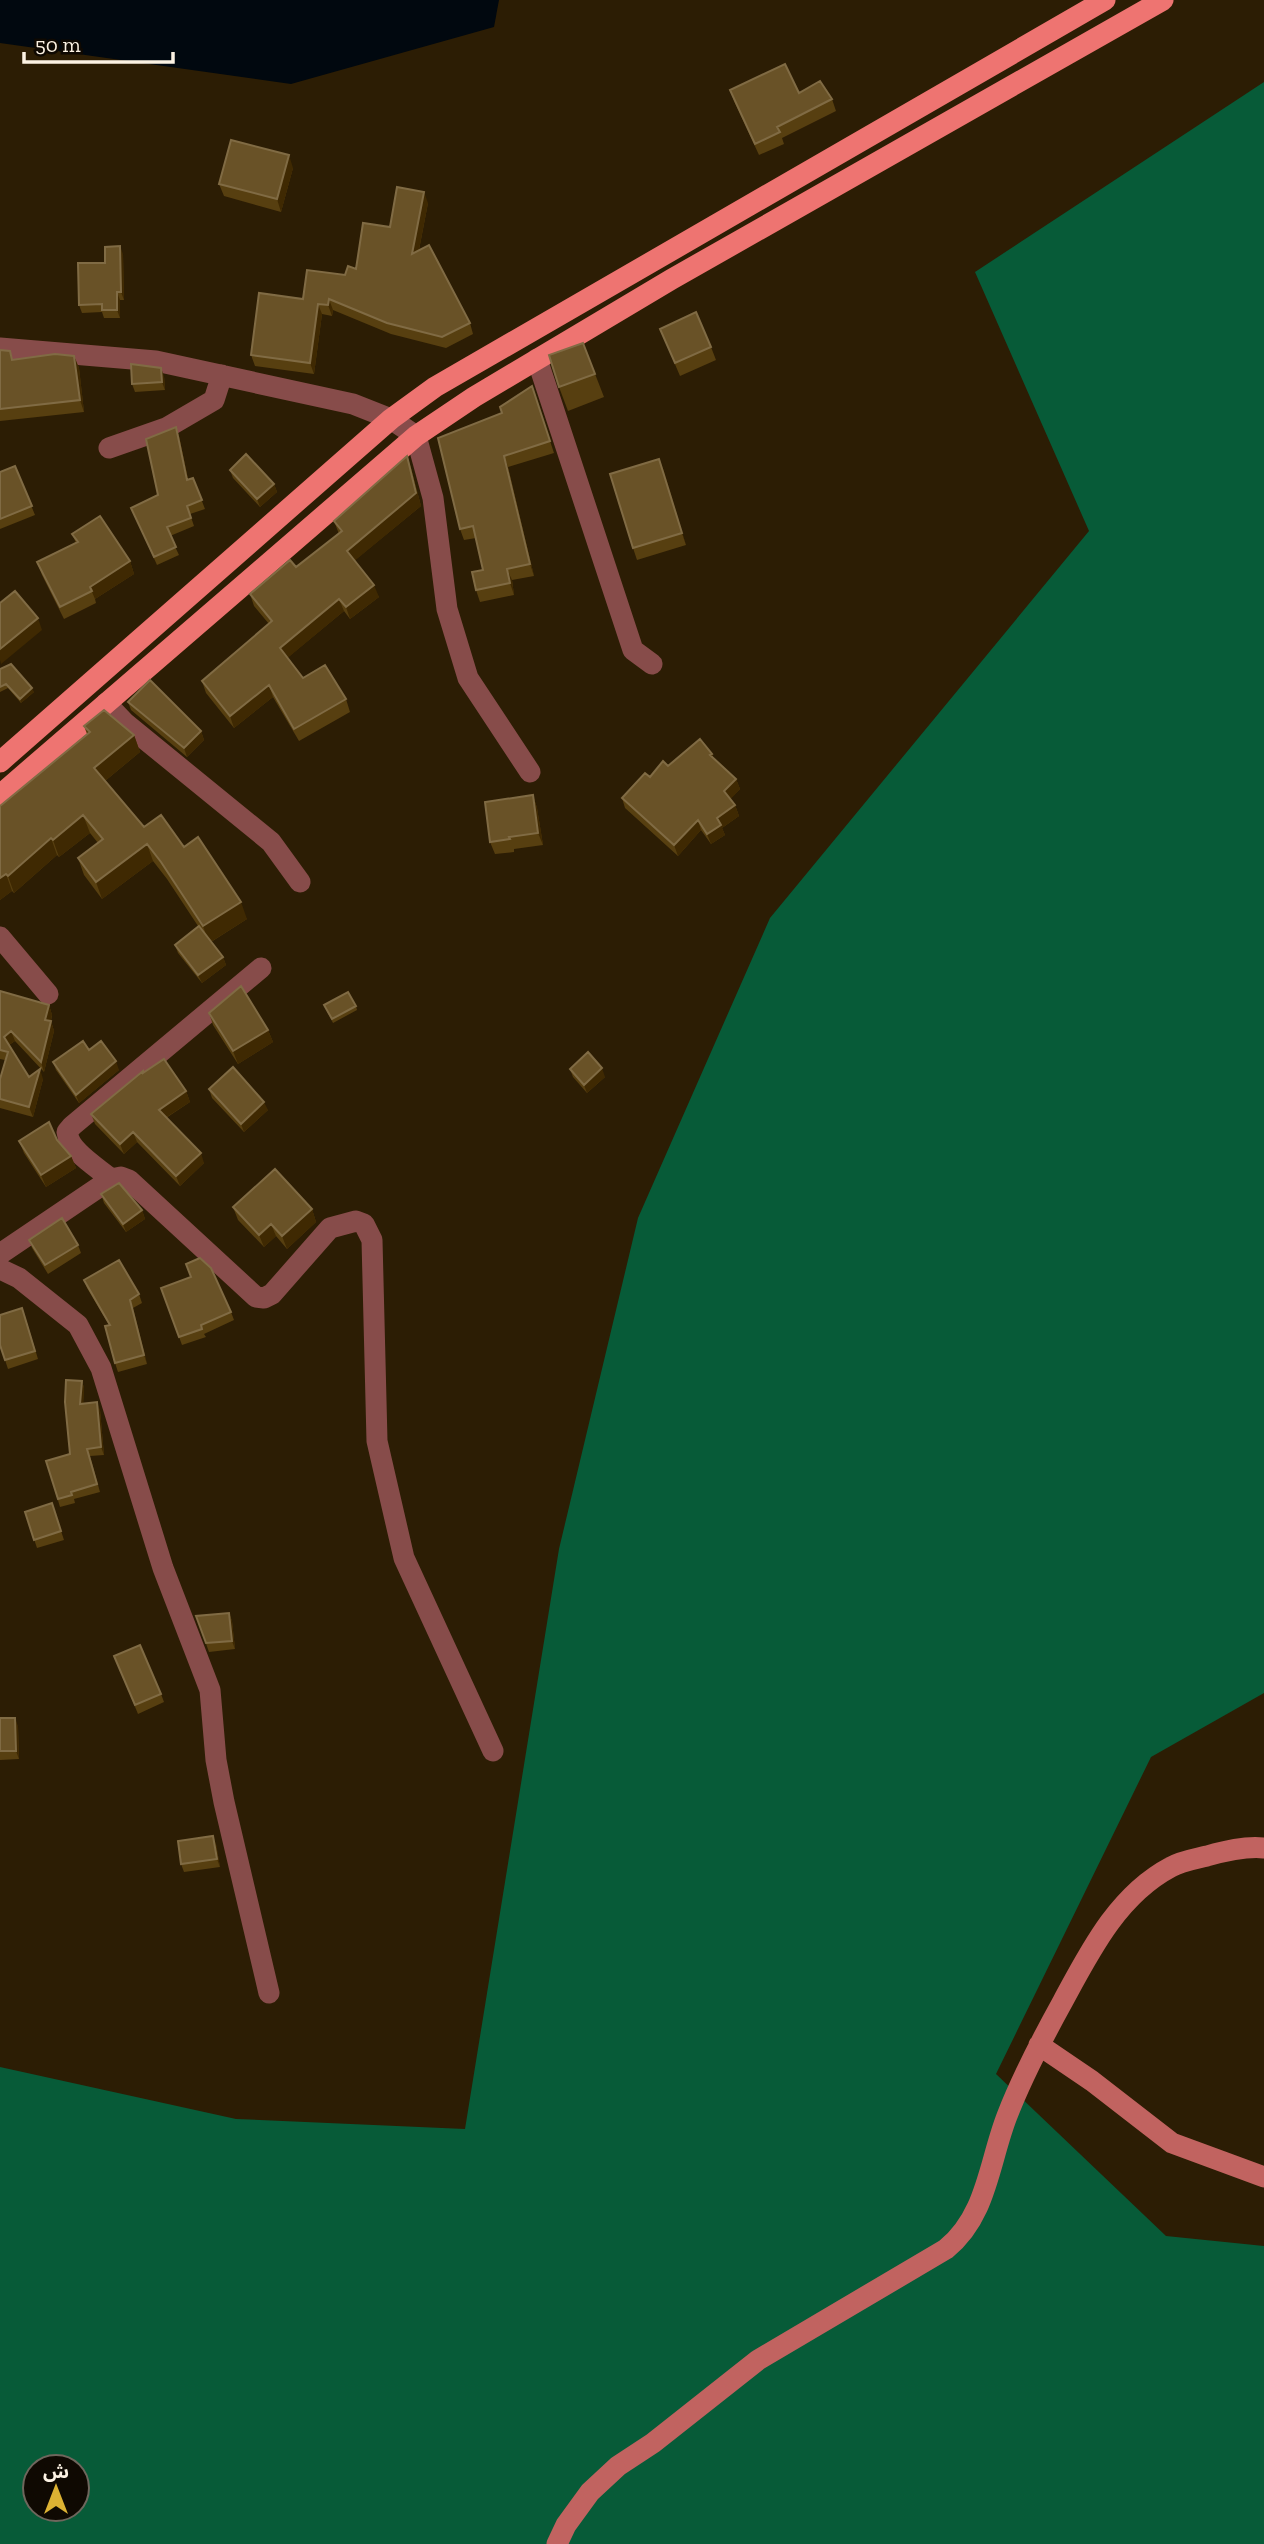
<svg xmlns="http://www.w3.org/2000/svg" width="1264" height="2544" font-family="'Zilla Slab','Noto Sans Arabic',serif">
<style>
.forest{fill:#075b38;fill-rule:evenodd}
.water{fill:#01080f}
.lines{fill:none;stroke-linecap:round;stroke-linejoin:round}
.street{stroke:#874c4a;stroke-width:21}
.secondary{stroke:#c16360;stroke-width:21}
.primary{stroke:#ee7471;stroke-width:21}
.wall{fill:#573f10}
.shaded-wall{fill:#3f2902}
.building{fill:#695227;stroke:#806b44;stroke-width:2}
</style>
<rect width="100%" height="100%" fill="#2c1d04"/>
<!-- forest -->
<path class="forest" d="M1264 82V1693L1151 1757 996 2074 1166 2236 1264 2246V2544H0V2067L236 2119 465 2129 559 1549 638 1218 770 918 1089 531 975 272ZM35 2467H77V2509H35Z"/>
<!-- water -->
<path class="water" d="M0 0H499L494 27 291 84 0 43Z"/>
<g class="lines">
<!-- street -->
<path class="street" d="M0 348 156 361 353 404 391 419 416 436 433 498 447 609 468 678 530 772
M537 359 633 650 652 664
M109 448 166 428 214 400 222 375
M106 703 125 723 271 842 300 882
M0 937 48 994
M261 968 72 1126 67 1132C69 1151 97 1167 111 1179L121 1177 129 1180 256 1297 264 1298 272 1294 330 1228 356 1221 364 1224 372 1240 377 1441 404 1558 493 1751
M0 1254 111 1179
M0 1269 19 1278 78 1325 101 1368 163 1568 210 1690 216 1760 224 1802 269 1993"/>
<!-- secondary -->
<path class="secondary" d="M1039 2045 1092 2081 1172 2143 1264 2177
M557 2544 566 2525 590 2492 618 2466 653 2443 758 2360 946 2249C987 2216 989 2162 1007 2116 1022 2077 1042 2039 1063 2001 1090 1951 1118 1895 1171 1867 1181 1861 1195 1859 1207 1856 1225 1851 1245 1846 1264 1848"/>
<!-- primary -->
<path class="primary" d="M0 762 391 419 435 387 1105 0
M0 795 416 436 474 397 672 279 1163 0"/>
</g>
<!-- wall -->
<path class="wall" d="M730 90 799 93 832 99 836 111 782 138 784 144 759 155 734 101Z
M293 168 281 212 224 196 219 184Z
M428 203 419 250 470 323 473 334 446 348 391 334 333 310 332 316 322 314 314 374 255 366 251 355 303 299 356 269 390 227Z
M123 254 124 300H120V318H104L102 312 82 313 79 305Z
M660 329 711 347 716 360 680 376Z
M583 343 604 397 568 411 559 387Z
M0 350 13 360 74 356 79 368 84 412 0 421Z
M164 376 165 390 135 392 132 384Z
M532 386 554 453 508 467 534 576 512 580 514 595 480 602 476 590 483 570 476 538 464 540 460 529 502 413Z
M176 427 179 436 188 479 193 478 205 509 190 514 194 526 170 536 179 555 157 565 131 508 158 495Z
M407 456 411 468 421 506 355 560 379 597 350 619 344 611 287 658 303 678 346 699 350 712 299 741 273 697 234 728 206 693 202 681 269 624 254 606 250 594 296 567 339 534 334 521Z
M659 459 686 545 637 560 633 548Z
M15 466 35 515 0 529V472Z
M230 470 274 484 277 492 260 507 233 478Z
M72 534 130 561 134 574 95 599 96 603 64 619 42 575 37 562 76 543Z
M0 669 34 692 21 703 8 688 0 692Z
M128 702 201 731 204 740 187 757 131 710Z
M84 726 134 735 140 752 105 781 144 827 184 847 247 919 211 942 223 957 226 965 202 983 178 953 175 945 198 926 167 879 153 861 102 899 84 875 78 858 98 843 90 833 59 857 57 855 14 893 12 891 0 900V806L87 734Z
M712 754 714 759 736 779 740 789 730 799 735 805 739 816 722 828 725 835 711 844 701 830 678 856 625 808 622 798 650 777 668 766Z
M533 795 537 808 543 845 514 849V852L495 854 490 842Z
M0 991 49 1005 52 1015 51 1021 54 1031 44 1072 15 1041 9 1045 29 1077 43 1079 33 1117 0 1108V1079L5 1060 0 1059Z
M324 1005 356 1006 357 1010 333 1023Z
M209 1013 268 1030 273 1042 238 1064 213 1025Z
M89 1050 119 1070 79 1103 56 1070 53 1062Z
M570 1069 605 1077 587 1093 573 1077Z
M143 1073 186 1091 190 1102 166 1118 204 1163 180 1186 137 1142 124 1154 95 1124 91 1114Z
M209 1089 268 1110 244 1132 212 1098Z
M19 1141 71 1156 76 1168 46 1187 24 1153Z
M101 1194 142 1210 145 1219 126 1232 104 1203Z
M233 1207 312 1209 316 1222 287 1249 276 1236 264 1247 238 1220Z
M29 1240 78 1245 81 1253 48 1274 32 1248Z
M186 1264 231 1312 234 1320 204 1334 206 1337 182 1345 161 1288 191 1277Z
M84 1280 139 1294 142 1303 133 1308 147 1364 118 1372 115 1363 109 1325 87 1288Z
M25 1316 38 1359 8 1369 0 1345Z
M82 1381 84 1388 83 1404 100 1410 104 1455 90 1456 100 1492 74 1499 75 1503 60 1507 46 1461 70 1454Z
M52 1503 64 1540 37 1548 25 1512Z
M229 1613 232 1621 235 1649 209 1652 196 1616Z
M114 1656 161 1694 164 1702 138 1714Z
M0 1718 18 1726 19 1759 0 1760Z
M216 1844 220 1867 184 1872 181 1864Z"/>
<!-- shaded-wall -->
<path class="shaded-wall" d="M289 155 293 168 281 212 277 199Z
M424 192 428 203 416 265 412 254Z
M120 246 123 254 124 300 121 292Z
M117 292 120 300V318L117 310Z
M329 299 333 310 332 316 328 305Z
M318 304 322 314 314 374 310 363Z
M74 356 79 368 84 412 80 400Z
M161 368 164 376 165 390 162 382Z
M176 427 179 436 190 488 187 480Z
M407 456 411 468 421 506 352 563 347 551Z
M504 456 508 467 534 576 530 564Z
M659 459 664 471 686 545 682 533Z
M274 484 277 492 260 507 257 499Z
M130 561 134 574 95 599 90 587Z
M507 569 512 580 514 595 510 583Z
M374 585 379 597 350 619 346 607Z
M339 599 344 611 284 661 280 648Z
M38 618 42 630 1 664 0 660V649Z
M269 685 273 697 234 728 230 716Z
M32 688 34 692 21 703 20 699Z
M201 731 204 740 187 757 184 748Z
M134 735 140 752 100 785 94 768Z
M736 779 740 789 728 802 724 791Z
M533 795 537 808 543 845 538 833Z
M735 805 739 816 722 828 725 835 711 844 707 834 717 818Z
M83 815 90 833 59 857 53 840Z
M698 820 701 830 678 856 674 845Z
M51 838 57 855 14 893 8 876Z
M147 844 153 861 102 899 96 882Z
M6 874 12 891 0 900V878Z
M241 902 247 919 209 943 203 926Z
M223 957 226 965 202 983 198 975Z
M49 1005 52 1015 48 1030 45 1020Z
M51 1021 54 1031 44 1072 41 1062Z
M268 1030 273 1042 238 1064 233 1051Z
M11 1031 15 1041 7 1046 4 1037Z
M116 1061 119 1070 79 1103 76 1095Z
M602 1068 605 1077 587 1093 584 1085Z
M40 1069 43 1079 33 1117 29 1107Z
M186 1091 190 1102 162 1120 159 1110Z
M264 1102 268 1110 244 1132 241 1124Z
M133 1132 137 1142 124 1154 120 1144Z
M201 1153 204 1163 180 1186 176 1176Z
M71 1156 76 1168 46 1187 41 1175Z
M312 1209 316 1222 287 1249 282 1236Z
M142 1210 145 1219 126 1232 123 1224Z
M271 1224 276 1236 264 1247 259 1235Z
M130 1300 133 1308 147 1364 144 1355Z
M82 1381 84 1388 83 1411 80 1404Z
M97 1402 100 1410 104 1455 101 1447Z
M229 1613 232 1621 235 1649 232 1641Z
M15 1718 18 1726 19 1759 16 1751Z
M213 1836 216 1844 220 1867 217 1859Z"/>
<!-- building -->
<path class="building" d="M785 64 799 93 820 81 832 99 777 127 780 132 755 144 730 90Z
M231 140 289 155 277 199 219 184Z
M397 187 424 192 412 254 429 245 470 323 442 337 387 323 329 299 328 305 318 304 310 363 251 355 259 293 303 299 307 270 345 275 348 266 356 269 363 223 390 227Z
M120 246 121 292H117V310H102V304L79 305 78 263H105V247Z
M696 312 711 347 675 363 660 329Z
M583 343 595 374 559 387 549 355Z
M0 350 10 351 12 360 55 354 74 356 80 400 0 409Z
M131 364 161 368 162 382 132 384Z
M532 386 550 441 504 456 530 564 507 569 510 583 476 590 472 572 483 570 473 526 460 529 438 438 502 413 500 407Z
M176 427 187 480 193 478 202 500 187 506 191 518 167 527 176 547 154 557 131 508 158 495 146 439Z
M246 454 274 484 257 499 230 470Z
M407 456 416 493 347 551 374 585 346 607 339 599 280 648 303 678 325 665 346 699 294 729 269 685 230 716 202 681 272 621 250 594 290 560 296 567 342 531 334 521Z
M659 459 682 533 633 548 610 474Z
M15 466 32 506 0 519V472Z
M100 516 130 561 90 587 92 591 60 607 37 562 78 542 72 534Z
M15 591 38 618 0 649V603Z
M11 664 32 688 20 699 6 684 0 687V669Z
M150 680 201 731 184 748 128 702Z
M104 710 134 735 94 768 144 827 161 815 184 847 198 837 241 902 203 926 161 862 147 844 96 882 78 858 103 839 83 815 53 840 51 838 8 876 6 874 0 878V806L90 732 84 726Z
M700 739 712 754 710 755 736 779 724 791 735 805 717 818 721 825 707 834 698 820 674 845 622 798 645 773 650 777 663 761 668 766Z
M533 795 538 833 509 837 510 839 490 842 485 802Z
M199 926 223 957 198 975 175 945Z
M241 986 268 1030 233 1051 209 1013Z
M0 991 49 1005 45 1020 51 1021 41 1062 11 1031 4 1037 29 1077 40 1069 29 1107 0 1099V1079L8 1052 0 1050Z
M348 992 356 1006 332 1019 324 1005Z
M83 1041 89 1050 101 1041 116 1061 76 1095 53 1062Z
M588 1052 602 1068 584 1085 570 1069Z
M164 1059 186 1091 159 1110 201 1153 176 1176 133 1132 120 1144 91 1114 143 1071V1073Z
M233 1067 264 1102 241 1124 209 1089Z
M49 1122 57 1140 71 1156 41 1175 19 1141Z
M275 1169 312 1209 282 1236 271 1224 259 1235 233 1207Z
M119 1183 142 1210 123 1224 101 1194Z
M62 1218 78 1245 45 1265 29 1240Z
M200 1258 211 1268 231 1312 201 1325 202 1329 179 1337 161 1288 191 1277 186 1264Z
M119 1260 139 1294 130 1300 144 1355 115 1363 105 1326 110 1325 84 1280Z
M22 1308 35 1351 5 1360 0 1345V1315Z
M66 1380 82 1381 80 1404 97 1402 101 1447 87 1449 97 1484 71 1492 72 1495 58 1499 46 1461 70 1454 65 1402Z
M52 1503 61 1531 34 1540 25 1512Z
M229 1613 232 1641 206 1643 196 1616Z
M140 1645 161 1694 135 1705 114 1656Z
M0 1718H15L16 1751H0Z
M213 1836 217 1859 181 1864 178 1841Z"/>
<!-- north arrow -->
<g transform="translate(56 2488)"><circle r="33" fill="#0f0902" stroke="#6e665c" stroke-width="2"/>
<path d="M0-5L12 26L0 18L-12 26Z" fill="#dcb233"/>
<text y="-10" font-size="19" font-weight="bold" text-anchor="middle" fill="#fcf2e3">ش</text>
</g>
<!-- scale -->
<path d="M24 52v10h149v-10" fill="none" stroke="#fcf2e3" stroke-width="3.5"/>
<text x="35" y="52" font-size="21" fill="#fcf2e3" stroke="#0f0902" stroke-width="5" paint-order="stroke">50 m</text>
</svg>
